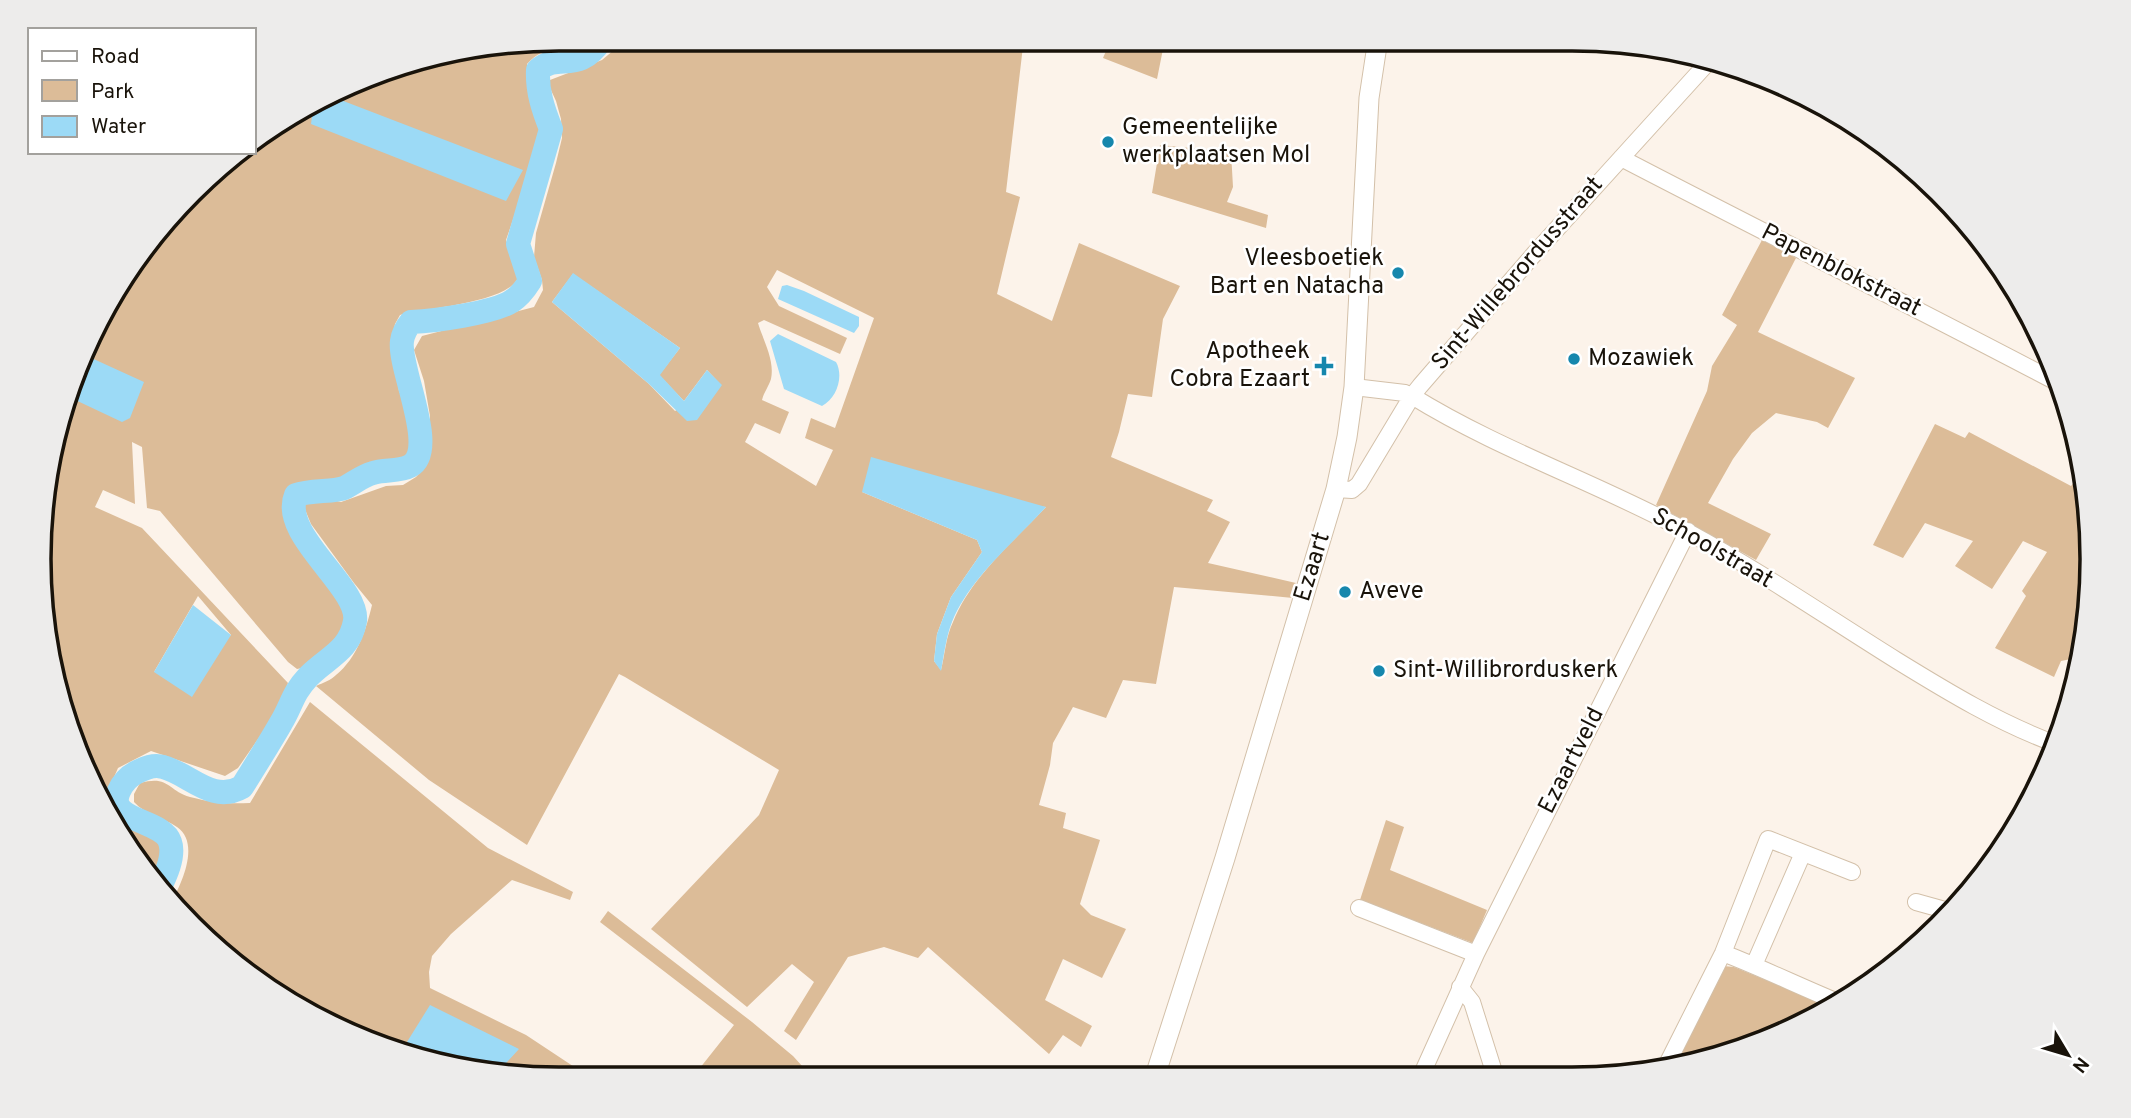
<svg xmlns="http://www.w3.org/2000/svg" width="2131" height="1118" font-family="Overpass,sans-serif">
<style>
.green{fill:#dcbc98;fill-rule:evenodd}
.water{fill:#9cdaf6}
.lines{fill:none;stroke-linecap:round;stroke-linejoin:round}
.river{stroke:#9cdaf6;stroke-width:24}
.minor-casing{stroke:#d3c0a9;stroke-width:18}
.major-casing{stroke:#d3c0a9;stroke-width:21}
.minor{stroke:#fff;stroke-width:16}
.major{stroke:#fff;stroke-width:19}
.poi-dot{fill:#1687ad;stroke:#fff;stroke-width:2.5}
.labels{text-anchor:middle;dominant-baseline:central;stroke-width:5;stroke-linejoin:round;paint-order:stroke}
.poi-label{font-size:24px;fill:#19130a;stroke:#fff;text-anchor:start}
.street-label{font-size:24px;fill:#19130a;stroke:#fff}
.rim{fill:none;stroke:#19130a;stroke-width:3.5}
</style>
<rect width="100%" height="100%" fill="#fcf3ea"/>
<!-- green -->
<path class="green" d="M559 39H589L581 51C554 55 548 42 527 64L540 127 538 147 506 240C509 250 518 260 519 270 524 303 421 308 400 315L395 324 392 342 399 391 408 409 411 448 405 457 369 463 340 478 296 486 289 492 284 505 287 521 349 606C353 638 327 664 297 669L288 662 160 511 147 508 142 447 132 442 135 504 103 490 95 507 142 528 288 683 276 713 238 768 225 776 151 751 118 768 108 791 109 807 78 759 40 593 56 425 126 270 236 152H254V140L391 66ZM198 596 231 635 154 672Z
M627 39H1042L1040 47 1023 46 1006 192 1020 197 997 294 1052 321 1079 243 1180 286 1163 319 1152 397 1128 394 1119 432 1111 457 1213 500 1207 511 1230 522 1208 563 1296 583 1293 598 1174 587 1156 684 1123 680 1106 718 1073 707 1053 743 1050 765 1039 805 1066 813 1063 828 1100 840 1080 904 1091 915 1126 929 1102 978 1063 959 1045 1000 1092 1026 1081 1047 1063 1035 1049 1054 928 947 918 958 884 947 848 957 796 1040 784 1031 814 982 792 964 747 1007 651 929 759 815 779 770 625 677 619 674 527 845 429 780 316 686C323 683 331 680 336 675 357 658 366 630 372 605L354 583 311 524 304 507 307 500 319 497 341 502 386 486 403 485 416 477 426 466 430 446V416L424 381 414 350 422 336 534 307 543 290 542 280 534 257 536 233 556 163 562 138 561 119 556 101 550 88V80L602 60ZM777 270 874 318 835 428 811 418 805 438 833 450 816 486 745 442 755 423 780 434 789 412 762 400C764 392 769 386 771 379 775 360 763 340 758 323L764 320 840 354 847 338 779 306 767 287ZM573 274 680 348 659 375 684 401 707 370 721 385 675 411 649 384 552 302ZM862 492 1046 507C1013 542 971 577 953 622 946 636 945 654 941 670L934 661 937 634 951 597 982 552 977 540Z
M1111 39H1165L1157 79 1103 58Z
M1160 145 1231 152 1233 187 1227 202 1268 215 1266 228 1152 193Z
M1762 240 1796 258 1758 332 1855 378 1828 428 1817 422 1776 413 1752 433 1733 459 1708 503 1771 534 1756 560 1656 505 1707 391 1712 366 1737 325 1722 315Z
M1935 424 1965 438 1969 432 2071 486 2080 476 2085 479 2088 491 2091 593 2081 657 2061 661 2054 677 1995 648 2026 596 2022 591 2047 552 2023 541 1992 589 1955 566 1973 541 1925 523 1903 558 1873 545Z
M310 702 488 848 573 892 570 900 512 880 451 934 432 956 429 972 430 988 526 1035 591 1078H525L496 1074 518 1049H402L417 1059 328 1026 242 972 170 904C181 886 201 843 177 827 162 817 146 815 134 802V794L140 783C169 775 167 790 190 797 213 803 227 804 250 803Z
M111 811 123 819 158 835C164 856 164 863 156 883Z
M1386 820 1404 827 1390 870 1487 910 1473 943 1360 900Z
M608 911 752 1022 793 1056 813 1078H692L734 1025 600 922Z
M1723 966 1734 967 1832 1007 1771 1040 1723 1053 1711 1049 1707 1057 1672 1066Z"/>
<!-- water -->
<path class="water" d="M333 97 523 170 506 201 311 124 313 108Z
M573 273 680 348 660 375 684 401 707 370 722 385 697 420 687 421 649 384 552 302Z
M787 285 804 291 859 317V326L854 333 778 299 782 286Z
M778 334 836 362C844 376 837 398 822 406L784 389 770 341Z
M87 356 144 382 130 418 122 422 69 397Z
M871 457 1046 507C1015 541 969 579 952 622 946 637 944 655 941 671L934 661 937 634 951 597 982 552 977 540 862 492Z
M193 605 231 635 192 697 154 672Z
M430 1005 519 1049 496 1074 425 1062 402 1050Z"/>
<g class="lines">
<!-- river -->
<path class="river" d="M159 889C165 877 175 856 170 842 163 819 105 822 119 791 123 782 129 776 137 772 145 768 154 764 163 767 190 774 212 804 242 787 255 766 269 744 281 723 292 705 292 694 308 677 326 658 350 651 355 621 360 587 279 535 296 495 310 490 334 492 344 488 354 483 362 476 373 473 384 469 399 472 410 466 439 450 398 368 402 341 403 334 406 328 411 322 434 321 494 313 512 301 520 296 525 289 530 281L518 244 551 129C543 109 537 91 538 70 560 51 577 76 602 39"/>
<defs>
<path id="minor" d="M1621 158C1767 234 1916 308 2062 385
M1354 387 1405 393 1412 396C1499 450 1598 483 1688 532 1760 571 1827 617 1896 660 1948 692 1999 723 2056 744
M1336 489 1352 490 1359 484 1412 396 1420 386 1535 253 1712 58
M1916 902 1952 912
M1359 908 1476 954
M1723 953C1762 968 1801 987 1840 1003
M1754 965 1803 853
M1460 987 1472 1002 1495 1075
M1665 1068 1723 953 1768 839 1852 872
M1421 1076 1476 954 1688 531"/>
<path id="major" d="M1155 1076 1225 858 1336 489 1347 437 1354 387 1369 98 1378 39"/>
</defs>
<!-- minor casing -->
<use href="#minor" class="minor-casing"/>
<!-- major casing -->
<use href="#major" class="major-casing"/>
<!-- minor -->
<use href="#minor" class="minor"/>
<!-- major -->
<use href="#major" class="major"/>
</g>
<!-- markers -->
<g class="poi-dot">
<circle cx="1108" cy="142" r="7"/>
<circle cx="1398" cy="273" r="7"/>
<circle cx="1574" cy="359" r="7"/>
<path d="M1320.5 355.5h7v7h7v7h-7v7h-7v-7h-7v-7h7z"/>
<circle cx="1345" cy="592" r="7"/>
<circle cx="1379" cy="671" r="7"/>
</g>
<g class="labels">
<!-- poi labels -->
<g class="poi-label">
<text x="1122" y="128">Gemeentelijke<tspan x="1122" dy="28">werkplaatsen Mol</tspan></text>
<text x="1384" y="259" text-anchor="end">Vleesboetiek<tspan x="1384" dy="28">Bart en Natacha</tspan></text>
<text x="1310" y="352" text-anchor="end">Apotheek<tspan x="1310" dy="28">Cobra Ezaart</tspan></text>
<text x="1588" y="359">Mozawiek</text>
<text x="1359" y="592">Aveve</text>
<text x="1393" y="671">Sint-Willibrorduskerk</text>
</g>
<!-- street labels -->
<g class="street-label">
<text transform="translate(1841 271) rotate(27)">Papenblokstraat</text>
<text transform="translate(1518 274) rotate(-49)">Sint-Willebrordusstraat</text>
<text transform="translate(1712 549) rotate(30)">Schoolstraat</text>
<text transform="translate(1313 567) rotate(-73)">Ezaart</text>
<text transform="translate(1572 761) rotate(-63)">Ezaartveld</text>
</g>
</g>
<!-- crop -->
<path d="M0 0H2131V1118H0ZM559 51H1572A508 508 0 0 1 2080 559V559A508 508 0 0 1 1572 1067H559A508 508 0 0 1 51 559V559A508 508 0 0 1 559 51Z" fill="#edeceb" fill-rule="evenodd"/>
<path class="rim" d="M559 51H1572A508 508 0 0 1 2080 559V559A508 508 0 0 1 1572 1067H559A508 508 0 0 1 51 559V559A508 508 0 0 1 559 51Z"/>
<!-- legend -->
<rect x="28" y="28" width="228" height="126" fill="#ffffff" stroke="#a3a19d" stroke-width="2"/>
<rect x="42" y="51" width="35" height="10" fill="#ffffff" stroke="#a3a19d" stroke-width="2"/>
<text x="91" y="63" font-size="21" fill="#19130a">Road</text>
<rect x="42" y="80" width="35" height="21" fill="#dcbc98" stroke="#a3a19d" stroke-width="2"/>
<text x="91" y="98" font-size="21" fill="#19130a">Park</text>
<rect x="42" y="116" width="35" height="21" fill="#9cdaf6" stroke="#a3a19d" stroke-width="2"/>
<text x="91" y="133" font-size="21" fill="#19130a">Water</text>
<!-- north arrow -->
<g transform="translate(2068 1055) rotate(128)" stroke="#ffffff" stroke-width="5" paint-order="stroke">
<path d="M0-5L12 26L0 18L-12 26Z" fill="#19130a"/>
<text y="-10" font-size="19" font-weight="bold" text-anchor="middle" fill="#19130a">N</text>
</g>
</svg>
